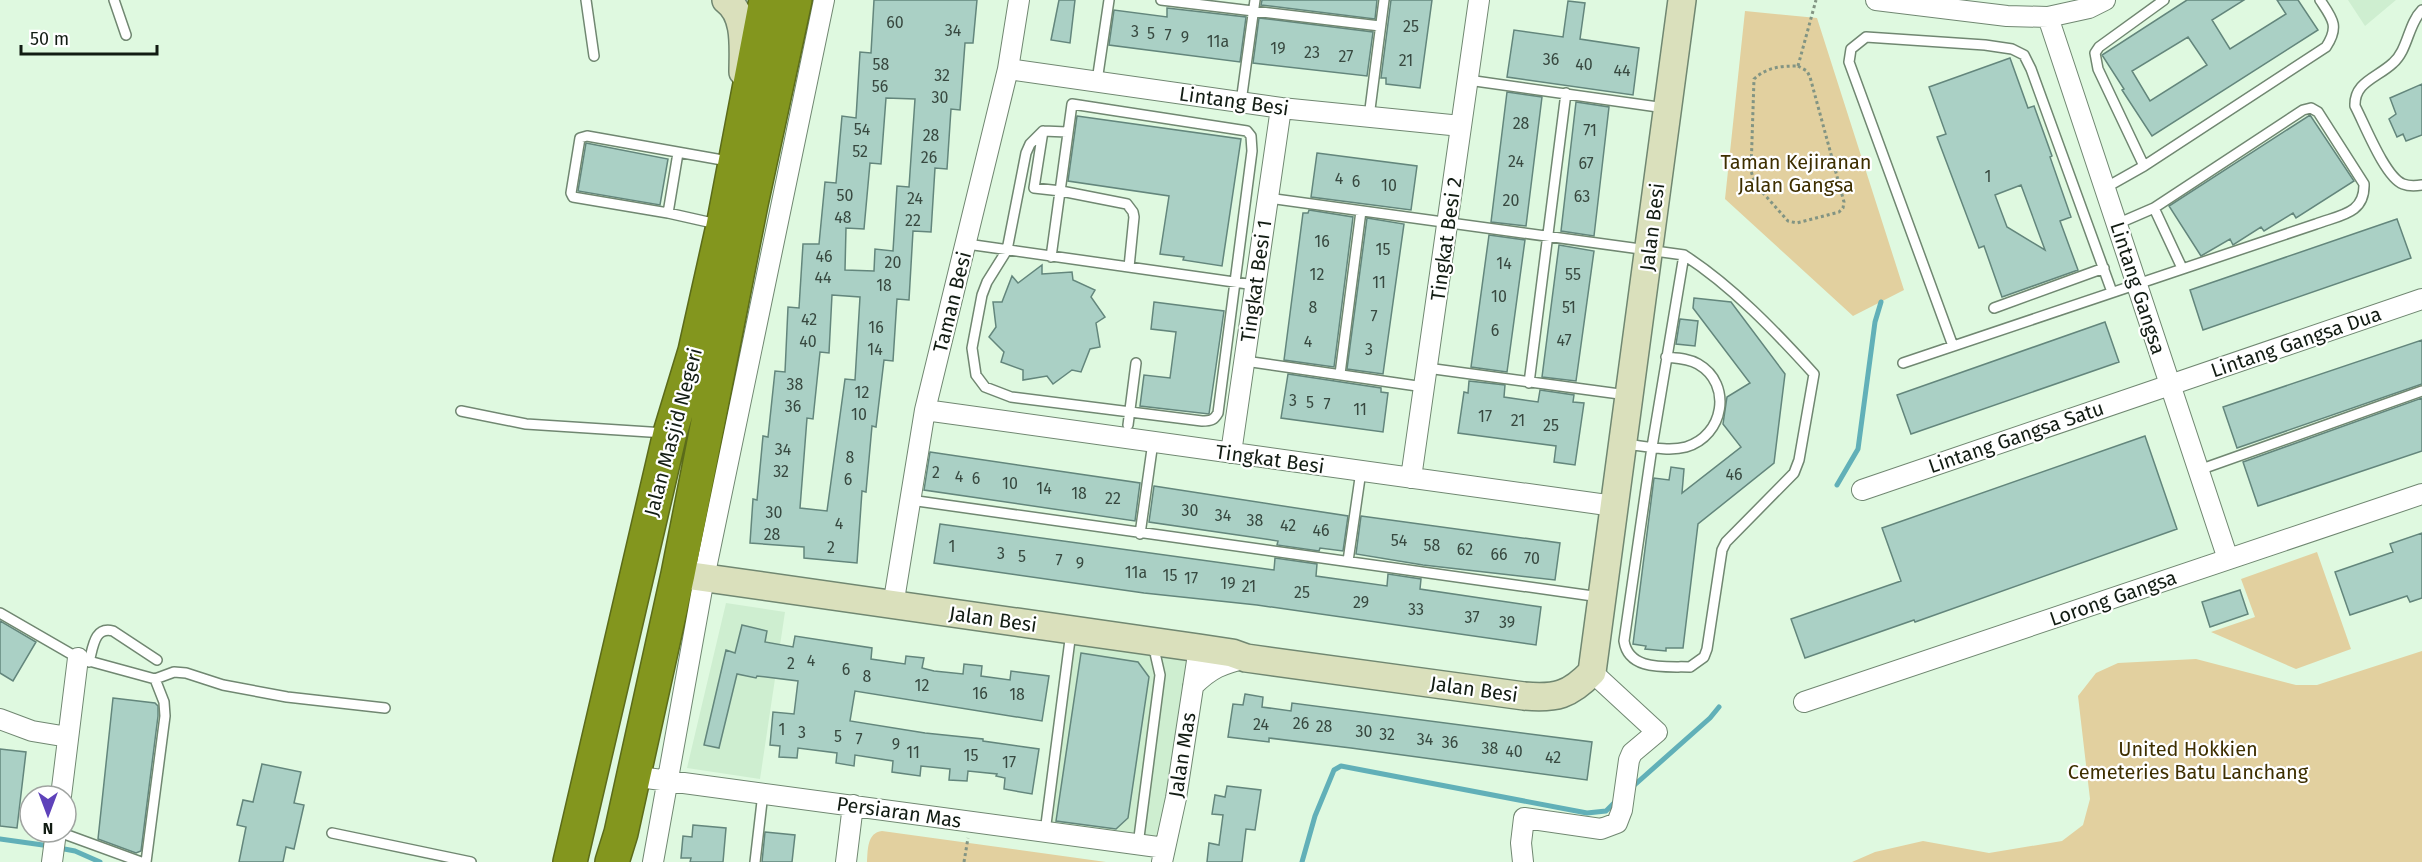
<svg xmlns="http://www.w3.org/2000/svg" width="2422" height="862" font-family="'Fira Sans',sans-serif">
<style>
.built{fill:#ceeed0}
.green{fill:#e2d09f}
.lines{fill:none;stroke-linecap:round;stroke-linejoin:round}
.stream{stroke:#61b0b8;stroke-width:5}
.building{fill:#aad0c5;stroke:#63867c;stroke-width:1.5;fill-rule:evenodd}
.lane-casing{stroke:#708771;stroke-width:12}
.street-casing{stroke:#708771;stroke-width:22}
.secondary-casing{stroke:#708771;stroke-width:30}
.highway-casing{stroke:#5b6b1a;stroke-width:36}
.path{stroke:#829483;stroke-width:3;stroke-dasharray:3 3;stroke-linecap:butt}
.lane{stroke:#fff;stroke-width:9}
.street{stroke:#fff;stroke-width:20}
.secondary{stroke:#dae0bc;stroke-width:27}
.highway{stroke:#83961e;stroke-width:33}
.labels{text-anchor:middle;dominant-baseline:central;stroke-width:4.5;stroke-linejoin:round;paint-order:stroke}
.number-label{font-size:16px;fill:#384940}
.street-label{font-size:20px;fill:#121c13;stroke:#fff}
.park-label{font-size:20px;fill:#3e2f00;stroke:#fff}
</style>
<rect width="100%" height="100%" fill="#dff9e0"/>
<!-- built -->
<path class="built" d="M2348 0H2396L2365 26Z
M726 603 785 612 760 779 687 768Z
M1072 630 1199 648 1165 848 1045 832Z"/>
<!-- green -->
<path class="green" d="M1745 11 1817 18 1904 290 1853 316 1725 199Z
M2317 552 2351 649 2296 669 2211 632 2255 617 2241 579Z
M2422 651V862H1852L1875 852 1923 841 1989 853 2062 841 2083 825 2090 799 2078 696 2096 673 2118 663 2196 659 2296 685H2317Z
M882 831 1106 862H867C868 849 867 833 882 831Z"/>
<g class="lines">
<!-- stream -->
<path class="stream" d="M1837 485 1858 449 1875 322 1881 302
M1630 789 1710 718 1719 707
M0 839 50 846
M59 848 75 851 100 862
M1302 862 1315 816 1334 770 1341 766 1587 813 1606 811 1616 801"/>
</g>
<!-- building -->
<path class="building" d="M874 0H977L973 43H965L960 110 951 109 947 169 935 168 931 232 913 231 909 300 897 299 893 361 884 360 876 427 872 426 866 492 862 491 857 563 804 558V547L750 543 753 499 757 500 763 436 768 437 775 371 785 372 788 307 799 308 803 244H819L825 182 836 183 842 116 856 118 860 52 871 53ZM886 98 915 99 909 187 897 186 893 251 875 249 874 271 845 270 846 228 864 229 870 163 881 164ZM832 295 860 297 855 380 845 379 827 511 800 508 807 418 813 419 820 352 829 353Z
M1059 0H1075L1070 43 1051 40Z
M1262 0H1377L1375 19 1261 5Z
M1391 0H1432L1420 88 1386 84V78H1381Z
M2187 0H2244L2212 20 2230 49 2286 14 2277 0H2298L2318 30 2152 136 2122 90 2124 89 2102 55ZM2188 37 2207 65 2150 101 2132 71Z
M1568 1 1585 3 1580 39 1639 48 1633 95 1507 77 1514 30 1563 37Z
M1167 8 1246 17 1240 62 1109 45 1114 10 1167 17Z
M1259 18 1373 32 1367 76 1253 63Z
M2010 58 2028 108 2034 106 2052 156 2050 157 2071 217 2060 221 2078 270 2002 297 1984 246 1979 248 1937 137 1946 134 1929 87ZM2021 185 2045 250 2007 227 1995 195Z
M2422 84V135L2406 141 2403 134 2397 137 2389 119 2396 114 2390 98Z
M1507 92 1542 97 1526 226 1491 222Z
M1576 102 1609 107 1594 236 1561 231Z
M2310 115 2354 181 2296 218 2293 213 2264 231 2261 227 2233 245 2230 239 2201 256 2169 206Z
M1077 116 1241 139 1222 266 1183 260 1184 257 1160 254 1169 196 1068 181Z
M586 143 668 159 660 205 578 191Z
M1317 153 1417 166 1411 210 1311 197Z
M1309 210 1353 217 1334 367 1284 360 1303 213H1308Z
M1367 218 1404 224 1383 374 1347 369Z
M2397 219 2411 258 2203 330 2190 290Z
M1489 235 1525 240 1507 372 1471 367Z
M1559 245 1594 251 1576 381 1542 377Z
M1042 265V274L1072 272 1073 280 1095 290 1091 297 1105 317 1096 323 1100 347 1090 349 1081 372 1072 370 1053 384 1047 376 1023 380V370L1001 362 1004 352 989 337 996 327 993 302H1002L1012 276 1018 283Z
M1694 298 1731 302 1785 374 1774 463 1698 524 1683 648H1666V651L1645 649 1646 646 1633 644 1654 478 1669 480 1671 467 1684 469 1682 493 1741 447 1723 424 1727 397 1750 383 1693 308Z
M1154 302 1224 311 1209 414 1140 406 1144 375 1170 378 1176 332 1151 329Z
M1680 319 1698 321 1695 346 1676 344Z
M2105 322 2119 362 1911 434 1897 395Z
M2422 340V384L2237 448 2223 407Z
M1288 374 1381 388V392L1388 393 1383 432 1281 418Z
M1469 381 1505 385 1504 397 1538 402 1540 390 1574 395 1573 402 1584 403 1575 465 1554 462 1556 446 1458 433 1464 392 1468 393Z
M2422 398V451L2258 506 2243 462Z
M2145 436 2177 529 1915 622 1914 620 1805 658 1791 619 1901 581 1882 528Z
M930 452 1140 483 1135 521 924 490Z
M1154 486 1348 516 1343 551 1320 548 1319 551 1277 545 1278 541 1149 522Z
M1361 516 1560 543 1555 580 1423 565 1356 554Z
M940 524 1274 570 1275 558 1317 564 1316 576 1387 586 1388 574 1421 579 1420 589 1541 607 1536 645 1257 605 1144 593 934 563Z
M2422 533V598L2410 602 2407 596 2350 615 2335 572 2393 552 2390 544Z
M2240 590 2248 614 2210 627 2202 602Z
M0 621 36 642 13 681 0 673Z
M742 625 767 631 765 642 793 647 795 636 872 648 871 659 905 664 906 656 924 658 922 668 934 671 963 674 964 664 982 666 981 676 1010 680 1011 671 1049 676 1042 721 855 691 850 721 925 733 983 739V741L1039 749 1032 794 1004 789 1005 778 996 776 997 774 968 771 967 781 949 780 950 769 921 766 920 776 892 772 893 761 855 755 854 766 836 763 837 753 798 748 797 758 779 757 780 746 770 745 773 712 794 714 798 681 757 676 756 678 737 674 719 748 704 745 726 650 735 653Z
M1081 653 1138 662 1149 677 1128 818 1116 829 1056 821Z
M1245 694 1263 697 1262 707 1291 711 1292 703 1592 742 1587 780 1351 748 1269 738V742L1228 737 1233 704 1243 705Z
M113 698 155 703 158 706V716L141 851 136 853 98 839Z
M0 749 26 752 17 828 0 826Z
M262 764 301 772 294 803 304 805 294 849 286 847 283 862H239L246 827 237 825 243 800 253 802Z
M1227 786 1261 790 1255 830 1246 829 1242 862H1207L1209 843 1219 845 1223 815 1212 814 1215 795 1225 797Z
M693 825 726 828 723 862H690L691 858H681L683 836 692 837Z
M765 832 795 835 792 862H762Z"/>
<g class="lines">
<defs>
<path id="lane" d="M114 0 126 35
M586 0 594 56
M1161 0 1380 26
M2164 0 2099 47 2095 53 2098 69 2144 166 2326 47C2340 26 2332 18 2320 0
M2422 10C2408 24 2408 50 2393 63 2377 78 2354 82 2355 106 2365 125 2385 177 2403 184 2408 186 2416 186 2422 185
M1468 80 1665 108
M1097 81 1109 0
M1241 102 1255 0
M1369 117 1384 0
M1043 131 1034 188 1061 191 1127 204 1133 212 1134 217 1129 267
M2105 188 2144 166
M1268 198 1684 255C1732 286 1775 331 1814 374L1799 460 1794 473 1726 542 1722 550 1707 649 1704 657 1690 667C1667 666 1629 672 1624 641L1652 447 1684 255
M2154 208 2182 268
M668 213 678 153
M717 224 668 213 573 197 571 193 580 138 587 136 728 161
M967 244 1255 285
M1051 257 1072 104 1247 131 1251 136 1252 151 1218 413C1214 420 1211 421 1202 421L1011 397 985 387 976 375 972 348 982 295 987 282 1007 250 1026 153 1030 144 1043 131 1067 132
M1994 308 2104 268
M1953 346 1849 62 1851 49 1866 37 1985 45 2012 49 2024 55 2031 69 2112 292
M1245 361 1424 387
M1903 363 2316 224C2340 215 2365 214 2364 184L2318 112 2311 108 2303 110 2154 208 2117 224
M1427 368 1627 395
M1340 374 1361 211
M1529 383 1566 93
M461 411 526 424 665 433
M1128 425 1136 363
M1626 444C1644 446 1668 452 1686 447 1724 436 1733 384 1698 364 1688 358 1676 358 1666 357
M2199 470 2422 391
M910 500 1600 597
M1140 534 1153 442
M1348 561 1361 471
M0 613 78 658 155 679 164 702 165 716 146 862
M89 662C93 648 94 626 113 631L157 660
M155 679 174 672 186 673 223 685 287 697 385 708
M59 832 141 862
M1045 832 1071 632
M332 833 471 862
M1138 845 1160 675 1155 653 1149 646
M755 862 763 793"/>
<path id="street" d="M1876 0 2007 16 2048 17 2089 8 2105 0
M2048 17 2228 559
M1008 69 1281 108 1461 126
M925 410 1614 506
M1231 453 1281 108
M1411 478 1479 0
M1862 490 2422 299
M893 606 925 410 1008 69 1019 0
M1193 686C1211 668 1222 664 1246 658
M1804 702 2422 494
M0 719 32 731 68 737
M632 776 1165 848
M61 796 78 658
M52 862 56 832
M653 862 704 578 824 0
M846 862 853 805
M1162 862 1176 798 1199 648
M1523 862 1521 843 1524 818 1601 829 1617 823 1622 810 1629 760 1632 753 1657 732 1592 672"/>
<path id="secondary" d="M726 0C747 15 743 49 743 72
M678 574 1199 648 1232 653 1246 658 1524 696C1556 699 1570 695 1592 672L1682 0"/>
<path id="highway" d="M570 862 670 433 695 351 723 226 766 0
M612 862 621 833 678 574 751 204 795 0"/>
</defs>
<!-- lane casing -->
<use href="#lane" class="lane-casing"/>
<!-- street casing -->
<use href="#street" class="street-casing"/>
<!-- secondary casing -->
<use href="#secondary" class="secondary-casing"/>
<!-- highway casing -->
<use href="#highway" class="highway-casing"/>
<!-- path -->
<path class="path" d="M1798 66 1807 71 1810 77 1844 202 1843 208 1839 212 1797 223 1788 221 1755 184 1751 171 1754 79C1767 67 1781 66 1798 66Z
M1798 66 1816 0
M964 862 968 838"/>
<!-- lane -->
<use href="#lane" class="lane"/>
<!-- street -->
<use href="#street" class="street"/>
<!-- secondary -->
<use href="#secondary" class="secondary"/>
<!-- highway -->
<use href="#highway" class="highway"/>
</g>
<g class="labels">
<!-- number labels -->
<g class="number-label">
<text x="895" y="22">60</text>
<text x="1411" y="26">25</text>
<text x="953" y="30">34</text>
<text x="1135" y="31">3</text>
<text x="1151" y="33">5</text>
<text x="1168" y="35">7</text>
<text x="1185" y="37">9</text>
<text x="1218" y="41">11a</text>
<text x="1278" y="48">19</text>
<text x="1312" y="52">23</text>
<text x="1346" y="56">27</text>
<text x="1551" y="59">36</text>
<text x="1406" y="60">21</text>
<text x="881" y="64">58</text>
<text x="1584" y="64">40</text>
<text x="1622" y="70">44</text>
<text x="942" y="75">32</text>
<text x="880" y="86">56</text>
<text x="940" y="97">30</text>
<text x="1521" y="123">28</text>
<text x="862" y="129">54</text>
<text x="1590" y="130">71</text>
<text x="931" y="135">28</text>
<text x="860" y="151">52</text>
<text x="929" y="157">26</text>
<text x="1516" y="161">24</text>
<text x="1586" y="163">67</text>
<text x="1988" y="176">1</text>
<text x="1339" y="178">4</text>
<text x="1356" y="181">6</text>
<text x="1389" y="185">10</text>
<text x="845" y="195">50</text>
<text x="1582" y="196">63</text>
<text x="915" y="198">24</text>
<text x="1511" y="200">20</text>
<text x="843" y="217">48</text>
<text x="913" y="220">22</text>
<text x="1322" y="241">16</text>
<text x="1383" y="249">15</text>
<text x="824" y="256">46</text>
<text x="893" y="262">20</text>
<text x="1504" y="263">14</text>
<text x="1317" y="274">12</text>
<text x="1573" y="274">55</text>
<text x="823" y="277">44</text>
<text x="1379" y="282">11</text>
<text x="884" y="285">18</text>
<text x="1499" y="296">10</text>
<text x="1313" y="307">8</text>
<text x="1569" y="307">51</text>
<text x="1374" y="316">7</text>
<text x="809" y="319">42</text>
<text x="876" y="327">16</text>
<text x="1495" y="330">6</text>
<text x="1564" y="340">47</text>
<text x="808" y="341">40</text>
<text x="1308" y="341">4</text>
<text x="875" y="349">14</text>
<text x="1369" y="349">3</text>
<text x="795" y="384">38</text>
<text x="862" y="392">12</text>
<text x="1293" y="400">3</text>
<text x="1310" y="402">5</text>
<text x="1327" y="404">7</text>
<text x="793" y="406">36</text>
<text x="1360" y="409">11</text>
<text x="859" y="414">10</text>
<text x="1485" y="416">17</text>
<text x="1518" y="420">21</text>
<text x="1551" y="425">25</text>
<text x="783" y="449">34</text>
<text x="850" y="457">8</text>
<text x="781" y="471">32</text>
<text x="936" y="472">2</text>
<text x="1734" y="474">46</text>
<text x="959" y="476">4</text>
<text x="976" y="478">6</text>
<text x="848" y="479">6</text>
<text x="1010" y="483">10</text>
<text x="1044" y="488">14</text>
<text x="1079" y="493">18</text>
<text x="1113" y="498">22</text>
<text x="1190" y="510">30</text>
<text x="774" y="512">30</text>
<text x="1223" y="515">34</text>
<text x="1255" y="520">38</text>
<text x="839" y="523">4</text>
<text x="1288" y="525">42</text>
<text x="1321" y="530">46</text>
<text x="772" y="534">28</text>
<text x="1399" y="540">54</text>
<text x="1432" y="545">58</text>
<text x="952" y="546">1</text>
<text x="831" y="547">2</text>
<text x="1465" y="549">62</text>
<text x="1001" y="553">3</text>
<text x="1499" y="554">66</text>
<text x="1022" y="556">5</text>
<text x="1532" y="558">70</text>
<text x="1059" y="560">7</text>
<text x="1080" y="563">9</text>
<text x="1136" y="572">11a</text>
<text x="1170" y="575">15</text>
<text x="1191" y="578">17</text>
<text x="1228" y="583">19</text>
<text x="1249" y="586">21</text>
<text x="1302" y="592">25</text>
<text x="1361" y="602">29</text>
<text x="1416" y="609">33</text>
<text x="1472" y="617">37</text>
<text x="1507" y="622">39</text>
<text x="811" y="660">4</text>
<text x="791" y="663">2</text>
<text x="846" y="669">6</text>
<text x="867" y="676">8</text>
<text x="922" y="685">12</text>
<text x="980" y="693">16</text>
<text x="1017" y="694">18</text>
<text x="1301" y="723">26</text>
<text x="1261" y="724">24</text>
<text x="1324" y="726">28</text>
<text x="782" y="729">1</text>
<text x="1364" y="731">30</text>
<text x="802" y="732">3</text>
<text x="1387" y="734">32</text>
<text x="838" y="736">5</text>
<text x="859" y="739">7</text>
<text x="1425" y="739">34</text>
<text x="1450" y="742">36</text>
<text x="896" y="744">9</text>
<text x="1490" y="748">38</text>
<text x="1514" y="751">40</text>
<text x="913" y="752">11</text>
<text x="971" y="755">15</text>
<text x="1553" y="757">42</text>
<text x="1009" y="762">17</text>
</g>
<!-- street labels -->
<g class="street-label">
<text transform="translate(1234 101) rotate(8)">Lintang Besi</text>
<text transform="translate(1652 227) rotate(-83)">Jalan Besi</text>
<text transform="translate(1446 239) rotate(-82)">Tingkat Besi 2</text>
<text transform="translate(1256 281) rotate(-82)">Tingkat Besi 1</text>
<text transform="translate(2138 288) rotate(72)">Lintang Gangsa</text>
<text transform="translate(952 302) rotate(-76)">Taman Besi</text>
<text transform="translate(2296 342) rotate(-19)">Lintang Gangsa Dua</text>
<text transform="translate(673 432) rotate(-75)">Jalan Masjid Negeri</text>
<text transform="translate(2016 437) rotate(-19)">Lintang Gangsa Satu</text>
<text transform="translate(1270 459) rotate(8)">Tingkat Besi</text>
<text transform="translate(2113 598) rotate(-19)">Lorong Gangsa</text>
<text transform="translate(993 619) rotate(8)">Jalan Besi</text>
<text transform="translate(1474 689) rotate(8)">Jalan Besi</text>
<text transform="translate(1182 755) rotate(-81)">Jalan Mas</text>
<text transform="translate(899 812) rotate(8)">Persiaran Mas</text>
</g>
<!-- park labels -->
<g class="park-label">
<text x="1796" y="162">Taman Kejiranan<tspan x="1796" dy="23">Jalan Gangsa</tspan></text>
<text x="2188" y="749">United Hokkien<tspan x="2188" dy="23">Cemeteries Batu Lanchang</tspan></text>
</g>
</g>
<!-- north arrow -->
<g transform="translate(48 814) rotate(180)"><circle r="28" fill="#ffffff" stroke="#a0a4a1" stroke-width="1.5"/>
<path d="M0-4.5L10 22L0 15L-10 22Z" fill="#5e42ba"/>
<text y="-9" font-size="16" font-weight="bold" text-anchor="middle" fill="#121c13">N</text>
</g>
<!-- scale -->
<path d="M21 45v9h136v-9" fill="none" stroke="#121c13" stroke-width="3"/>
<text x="30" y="45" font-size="18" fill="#121c13" stroke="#ffffff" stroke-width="4.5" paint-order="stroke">50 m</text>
</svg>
